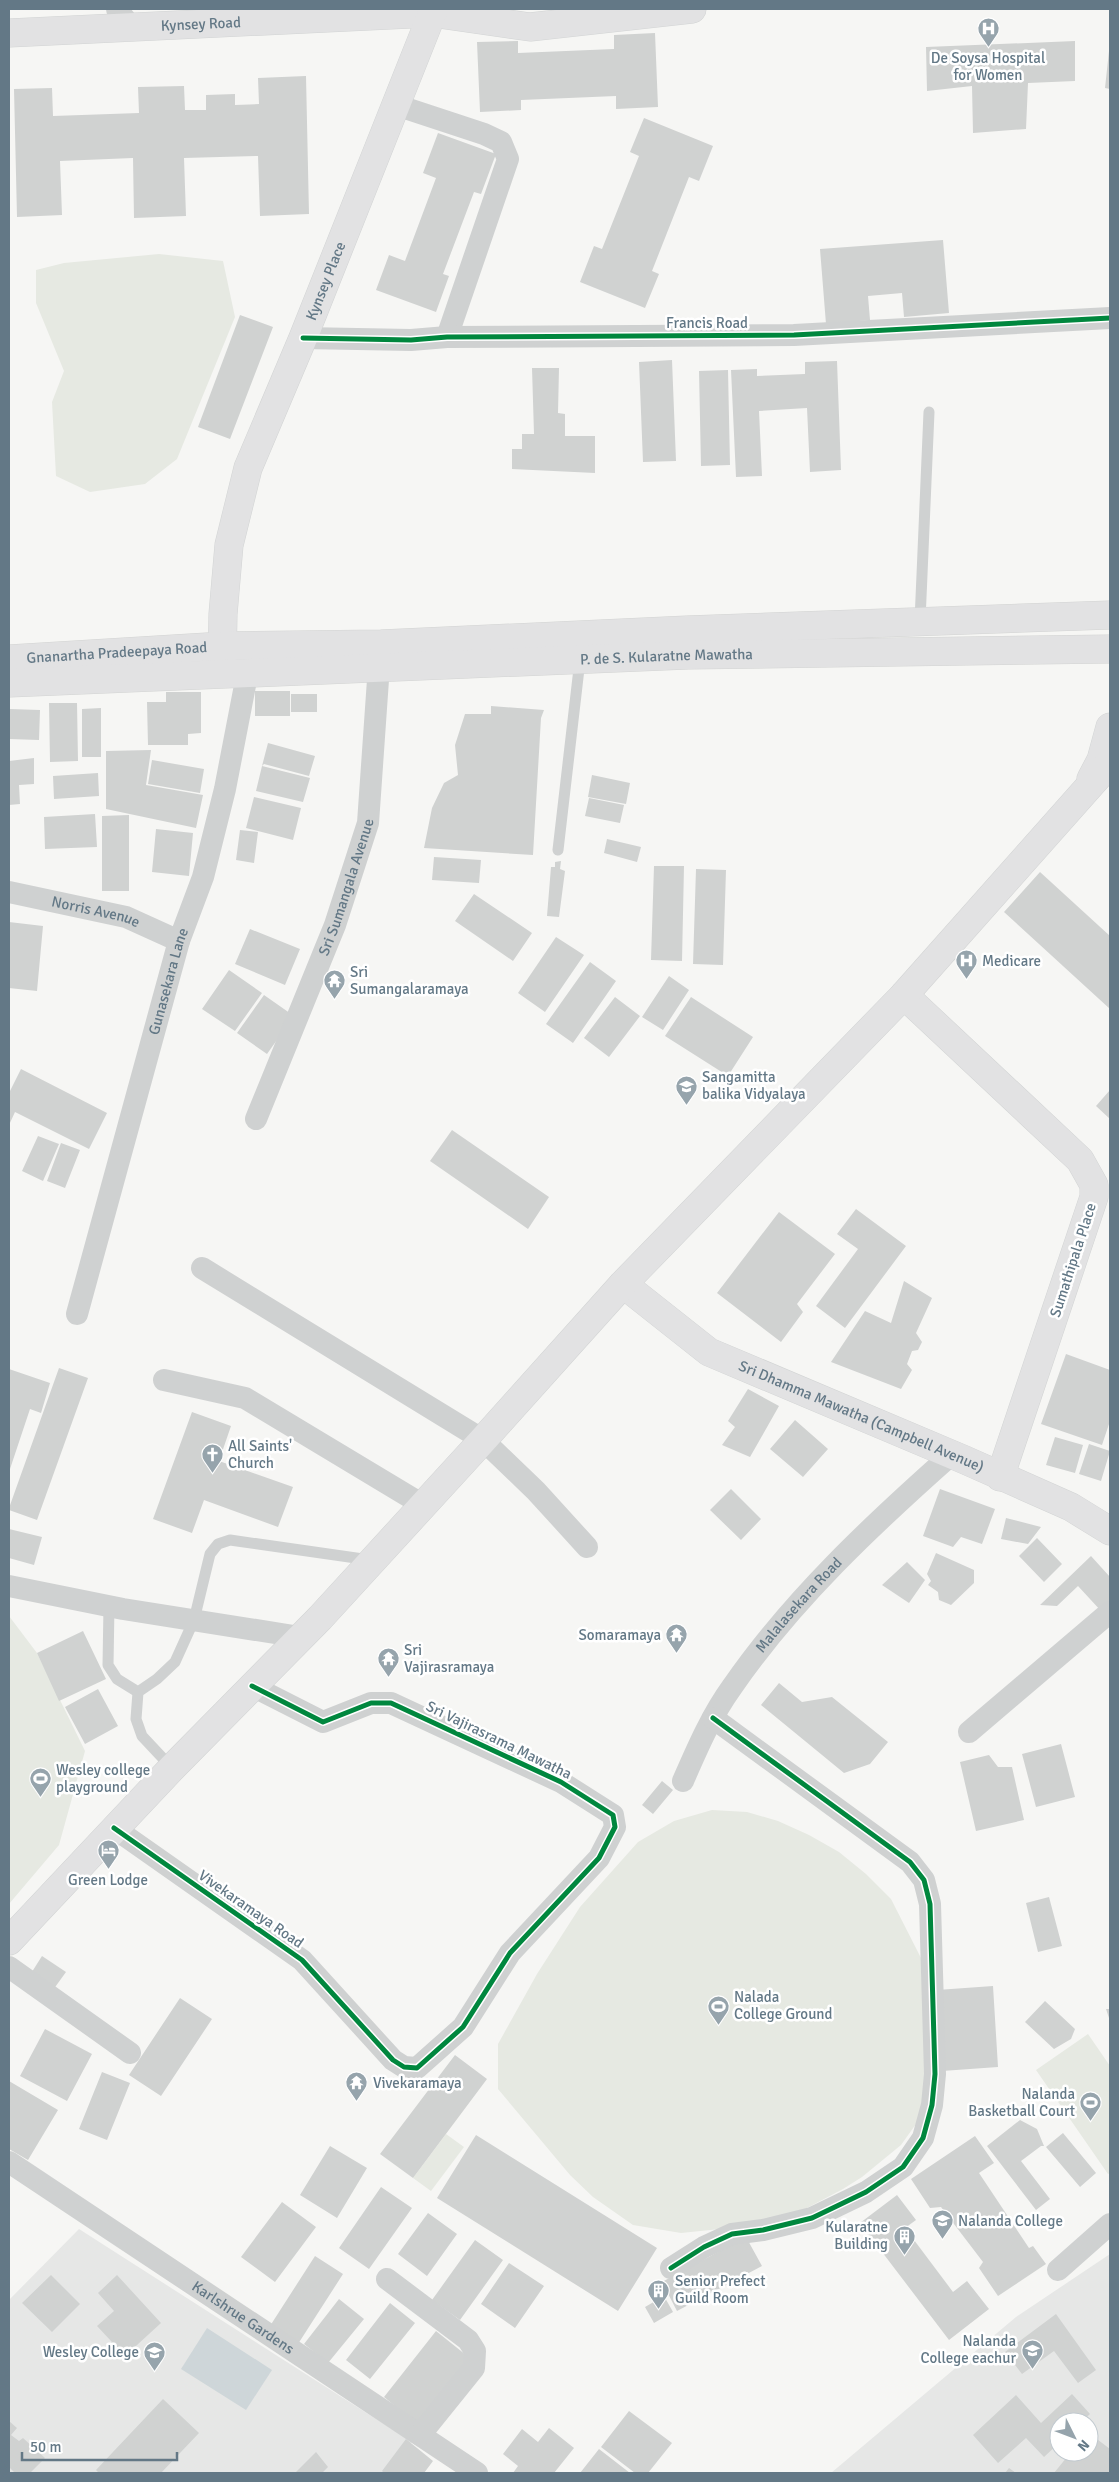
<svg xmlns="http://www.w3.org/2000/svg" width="1119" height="2482" font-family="Signika,sans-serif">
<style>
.built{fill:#e6e7e6;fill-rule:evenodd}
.green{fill:#e6e9e2}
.water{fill:#ced6d9}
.building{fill:#d0d2d1}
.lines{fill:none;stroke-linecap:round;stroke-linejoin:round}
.secondary-casing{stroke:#d2d4d4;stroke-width:29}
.primary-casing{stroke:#d3d4d3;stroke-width:29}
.lane{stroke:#cfd1d1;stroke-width:11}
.street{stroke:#cfd1d1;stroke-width:22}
.secondary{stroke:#e2e2e3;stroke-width:28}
.primary{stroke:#e2e2e3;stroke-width:28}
.cycleway-casing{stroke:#fff;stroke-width:8}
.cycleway{stroke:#00873e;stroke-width:5}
.labels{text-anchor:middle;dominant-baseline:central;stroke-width:5;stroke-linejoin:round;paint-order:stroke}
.street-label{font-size:15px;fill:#637886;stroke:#fff}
.poi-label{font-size:15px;fill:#637886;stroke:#fff;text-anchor:start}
</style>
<rect width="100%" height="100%" fill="#f6f6f4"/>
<!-- built -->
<path class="built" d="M79 2229 412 2442 382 2473H9V2300Z
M1110 2254V2473H831L1016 2317ZM1059 2422H1089V2452H1059Z"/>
<!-- green -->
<path class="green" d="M159 254 223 261 235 317 177 459 145 484 90 492 56 476 52 402 64 371 36 303V270L64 263Z
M9 1616 37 1653 85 1751 59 1845 9 1904Z
M712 1810 747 1812 778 1821 809 1835 839 1852 866 1874 891 1899 921 1958 926 2101 916 2124 901 2145 862 2177 843 2189 805 2209 730 2228 681 2233 633 2225 593 2197 570 2175 498 2089V2044L537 1974 580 1907 638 1842 674 1821Z
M1088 2034 1110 2066V2173L1108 2174 1036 2070Z
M446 2134 464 2147 431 2191 413 2178Z"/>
<!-- water -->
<path class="water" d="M207 2328 272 2370 246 2410 181 2369Z"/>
<!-- building -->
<path class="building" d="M655 33 658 107 616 109V96L521 100V110L480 112 477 42 518 41V53L614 49V35Z
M1075 41V81L1028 83 1026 129 973 133 972 86 927 91 926 47Z
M1109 51H1110V89L1105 88Z
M306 76 309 214 260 216 258 156 184 158 186 216 134 218 133 158 60 161 62 215 17 217 14 89 52 88 53 116 139 113 138 87 184 86 185 110H206V95L235 94V105L259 104 258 78Z
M644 118 713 146 699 181 689 177 652 271 659 274 645 308 580 282 594 246 602 249 639 156 630 152Z
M438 133 496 154 481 194 474 192 443 274 449 276 436 312 376 290 389 255 405 261 436 178 423 173Z
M943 240 949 313 904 317 902 293 868 296 870 320 826 324 820 249Z
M240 315 273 327 230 439 198 427Z
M672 360 676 461 643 462 639 362Z
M837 361 841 470 810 472 807 408 759 411 762 476 736 477 731 370 757 369V376L805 374V362Z
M532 368H559L558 413 565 414V436H595V473L512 469V449H522V434H534Z
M728 370 730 465 701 466 699 371Z
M255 691H290V716H255Z
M166 692H201V733L188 734V745H148L147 702H166Z
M291 694H317V712H291Z
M49 703H77L78 761 50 762Z
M491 706 544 710 541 718 533 855 424 848 432 808 444 783 458 775 455 745 465 714H491Z
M101 708V757H82V709Z
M9 709 40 710 39 740 9 739Z
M268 743 315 756 309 776 264 764 262 766 310 778 303 802 256 791 262 766Z
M151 750 146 785 203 795 196 828 106 809V751Z
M34 758V784L19 785 20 804 9 805V761Z
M152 760 204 769 200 793 148 784Z
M98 773 99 796 54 799 53 776Z
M592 775 630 783 626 804 588 797Z
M254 797 301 808 293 840 246 828Z
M589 798 624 805 620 823 585 816Z
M95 814 97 847 45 849 44 817Z
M129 815V891H102V816Z
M156 829 193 833 189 876 152 872Z
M240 830 258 832 254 863 236 860Z
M607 839 641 847 637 862 604 853Z
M434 857 481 860 479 883 432 880Z
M561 861 560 869 565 871 559 917 547 916 551 867H555V862Z
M654 866H684L682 961 651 960Z
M696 869 726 870 723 965 693 964Z
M1040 872 1110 936V1009L1004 912Z
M474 894 532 933 513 961 455 921Z
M9 922 43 926 37 991 9 988Z
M250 929 300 949 285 985 235 964Z
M556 937 584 955 545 1012 518 993Z
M590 962 616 981 573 1043 546 1024Z
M229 970 262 993 235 1031 202 1009Z
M669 976 689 990 663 1030 642 1017Z
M264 995 294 1016 267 1054 237 1033Z
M615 997 640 1016 609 1057 584 1038Z
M691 997 753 1037 728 1076 665 1036Z
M21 1069 107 1113 89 1149 15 1112 9 1125V1093Z
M1110 1090V1119L1096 1106Z
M452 1130 549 1197 528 1229 430 1161Z
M38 1136 59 1144 43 1181 22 1171Z
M61 1143 80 1150 65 1188 47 1181Z
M856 1209 906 1246 845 1328 816 1306 858 1249 837 1234Z
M779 1212 835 1254 797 1304 803 1312 781 1342 717 1293Z
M904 1281 932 1298 916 1333 922 1342 918 1350 912 1351 907 1364 912 1370 901 1389 831 1362 865 1311 891 1323Z
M1066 1354 1110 1370V1421L1102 1445 1041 1424Z
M59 1368 88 1378 37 1520 9 1510V1508Z
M9 1369 50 1383 41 1413 30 1409 9 1472Z
M748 1389 779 1406 750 1457 722 1445 735 1427 728 1421Z
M192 1412 231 1426 219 1461 293 1487 278 1527 204 1500 192 1533 153 1519Z
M795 1420 828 1449 803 1477 770 1449Z
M1055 1437 1083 1445 1075 1473 1046 1465Z
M1089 1444 1110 1451 1101 1481 1079 1474Z
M731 1489 761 1519 741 1540 710 1510Z
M940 1489 995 1509 982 1544 961 1537 953 1547 923 1536Z
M1006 1518 1041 1527 1028 1544 1001 1539Z
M9 1529 42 1537 34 1565 9 1558Z
M1037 1538 1062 1564 1044 1582 1019 1556Z
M936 1553 974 1570V1583L951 1605 939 1600 938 1592 928 1585 931 1581 927 1574Z
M1091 1556 1110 1577V1605L1102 1612 1078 1586 1057 1606 1040 1605Z
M907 1562 925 1580 909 1603 882 1585Z
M83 1631 106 1679 59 1701 37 1653Z
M779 1683 802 1702 832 1697 888 1742 870 1764 844 1773 761 1705Z
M98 1689 118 1726 85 1744 65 1707Z
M1061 1744 1075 1797 1036 1807 1022 1754Z
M989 1755 998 1767H1012L1024 1820 976 1831 960 1762Z
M662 1781 673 1790 653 1814 642 1805Z
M1049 1897 1062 1946 1038 1952 1026 1903Z
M42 1956 66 1972 53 1990 30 1975Z
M993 1986 998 2067 942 2071 937 1990Z
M180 1998 212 2019 161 2096 129 2075Z
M1045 2001 1075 2029 1071 2039 1054 2049 1025 2022Z
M1106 2009H1110V2021Z
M45 2029 92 2054 67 2101 20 2076Z
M455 2055 487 2079 413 2178 380 2154Z
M102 2072 130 2083 107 2140 79 2129Z
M9 2081 58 2110 28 2160 9 2149Z
M1020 2120 1037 2129 1044 2146H1041L1021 2161 1050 2199 1036 2210 987 2146Z
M1063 2133 1096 2173 1080 2187 1046 2147Z
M476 2135 657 2248 618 2311 437 2198Z
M975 2136 994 2163 979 2173 1029 2248 1033 2246 1046 2264 998 2296 979 2268 983 2262 941 2207 930 2208 911 2179Z
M330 2146 367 2168 337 2218 300 2195Z
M381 2187 412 2208 369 2269 339 2248Z
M897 2195 916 2220 905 2228 953 2292 967 2281 989 2309 949 2340 860 2223Z
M282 2202 316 2227 275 2282 241 2257Z
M428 2213 457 2234 427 2276 398 2254Z
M746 2237 762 2266 677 2311 662 2282Z
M475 2240 503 2260 460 2320 432 2300Z
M315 2256 343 2274 298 2344 270 2326Z
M509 2263 544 2286 515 2328 481 2304Z
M51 2275 80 2304 52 2332 22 2303Z
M117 2275 161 2323 125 2356 97 2326 114 2311 98 2293Z
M664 2296 673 2312 654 2323 645 2307Z
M339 2299 364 2319 328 2363 304 2344Z
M390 2303 415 2323 370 2379 346 2360Z
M1056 2314 1096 2370 1078 2383 1054 2351 1022 2374 1005 2352Z
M436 2331 471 2359 418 2425 384 2397Z
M1072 2394 1090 2414 1081 2422H1059V2443L1044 2457 1026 2438 998 2463 973 2435 1016 2395 1041 2423Z
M163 2399 199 2433 161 2473H99L96 2470Z
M629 2411 672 2443 648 2473H635L601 2447Z
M9 2421 17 2428 11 2435 19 2441 23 2438 45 2458 30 2473H15L9 2467Z
M549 2428 574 2448 554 2473H513L518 2466 503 2454 522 2429 538 2442Z
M1089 2433 1110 2449V2473H1054L1071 2452H1089Z
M406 2439 433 2461 424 2473H384L382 2471Z
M599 2449 630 2473H580Z
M316 2452 328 2467 322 2473H295Z
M1009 2468 1016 2473H1005Z"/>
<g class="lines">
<defs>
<g id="secondary">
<path id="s6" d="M9 33 432 13 530 27 692 9"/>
<path id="s7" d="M222 669 223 614 229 545 248 468 303 338 434 9"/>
<path d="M1091 779 1101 760 1110 727"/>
<path d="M904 995 1080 1160 1094 1185V1197L1000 1477"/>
<path id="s8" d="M623 1284 709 1352 965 1460 1071 1507 1110 1531"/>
<path d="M9 1941 172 1768 320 1618 483 1440 623 1284 904 995 1110 763"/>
</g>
<g id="primary">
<path id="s9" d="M9 659 223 646 381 644 687 630 1110 615"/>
<path id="s10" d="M9 683 688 655 1110 649"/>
</g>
</defs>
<!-- secondary casing -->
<use href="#secondary" class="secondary-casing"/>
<!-- primary casing -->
<use href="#primary" class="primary-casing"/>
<!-- lane -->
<path class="lane" d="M920 621 929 412
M558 850 580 660
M109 1606 108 1665 117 1679 138 1692 157 1679 175 1662 194 1620 210 1554 218 1544 230 1540 370 1560
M138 1692 136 1719 142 1736 172 1768"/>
<!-- street -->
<g class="street">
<path d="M117 9 132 28"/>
<path d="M396 105 484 134 501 142 508 159 447 337"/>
<path d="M303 338 411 340 447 337 794 335 1110 318"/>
<path id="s1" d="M9 892 126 917 179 941"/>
<path id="s2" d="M256 1119 335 925 368 823 380 651"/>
<path d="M202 1268 483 1440 536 1491 587 1547"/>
<path id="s3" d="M77 1314 179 941 203 877 225 789 247 675 248 656"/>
<path d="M164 1380 245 1398 423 1505"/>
<path d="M9 1586 123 1609 300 1637"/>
<path d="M969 1732 1110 1612"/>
<path id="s4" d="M683 1781C697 1749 711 1716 732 1687 792 1600 872 1525 951 1455"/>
<path d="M114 1828 302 1960 393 2060 404 2067 417 2068 463 2027 510 1953 599 1858 615 1827 613 1815 561 1782 391 1703H371L323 1722 252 1686"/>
<path d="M9 1967 130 2053"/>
<path id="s5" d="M9 2162 477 2473"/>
<path d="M671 2268 704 2247 732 2234 763 2230 812 2218 866 2192 903 2167 923 2138 932 2105 935 2074 930 1904 924 1880 910 1862 713 1718"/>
<path d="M1058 2270 1110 2224"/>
<path d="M387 2279 468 2340 475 2351 474 2368 420 2435"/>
</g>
<!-- secondary -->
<use href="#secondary" class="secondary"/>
<!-- primary -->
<use href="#primary" class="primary"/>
<defs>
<path id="cycleway" d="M303 338 411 340 447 337 794 335 1110 318
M114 1828 302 1960 393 2060 404 2067 417 2068 463 2027 510 1953 599 1858 615 1827 613 1815 561 1782 391 1703H371L323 1722 252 1686
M671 2268 704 2247 732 2234 763 2230 812 2218 866 2192 903 2167 923 2138 932 2105 935 2074 930 1904 924 1880 910 1862 713 1718"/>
</defs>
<!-- cycleway casing -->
<use href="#cycleway" class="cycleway-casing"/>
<!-- cycleway -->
<use href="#cycleway" class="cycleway"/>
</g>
<!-- icons -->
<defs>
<symbol id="hospital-pin" viewBox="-11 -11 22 30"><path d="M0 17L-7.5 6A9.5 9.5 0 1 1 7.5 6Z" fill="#96a4ac" stroke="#fff"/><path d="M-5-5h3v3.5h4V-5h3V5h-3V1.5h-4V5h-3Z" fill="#fff"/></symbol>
<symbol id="temple-pin" viewBox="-11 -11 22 30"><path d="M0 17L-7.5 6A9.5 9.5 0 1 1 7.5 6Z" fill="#96a4ac" stroke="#fff"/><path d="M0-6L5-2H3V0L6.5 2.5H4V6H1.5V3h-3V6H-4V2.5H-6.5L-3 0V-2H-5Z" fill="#fff"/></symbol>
<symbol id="school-pin" viewBox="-11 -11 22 30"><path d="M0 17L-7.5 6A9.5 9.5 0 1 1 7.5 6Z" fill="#96a4ac" stroke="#fff"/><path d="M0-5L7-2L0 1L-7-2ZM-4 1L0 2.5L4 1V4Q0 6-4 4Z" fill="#fff"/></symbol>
<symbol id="church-pin" viewBox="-11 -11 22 30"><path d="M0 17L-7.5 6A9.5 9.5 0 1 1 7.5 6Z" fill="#96a4ac" stroke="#fff"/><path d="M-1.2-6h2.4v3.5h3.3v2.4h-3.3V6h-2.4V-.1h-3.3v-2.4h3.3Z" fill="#fff"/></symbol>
<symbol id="stadium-pin" viewBox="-11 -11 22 30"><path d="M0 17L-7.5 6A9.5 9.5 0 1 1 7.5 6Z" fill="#96a4ac" stroke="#fff"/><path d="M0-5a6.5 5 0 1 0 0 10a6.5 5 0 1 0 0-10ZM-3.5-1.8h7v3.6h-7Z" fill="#fff"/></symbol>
<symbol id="hotel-pin" viewBox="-11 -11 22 30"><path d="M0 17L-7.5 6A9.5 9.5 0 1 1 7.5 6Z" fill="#96a4ac" stroke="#fff"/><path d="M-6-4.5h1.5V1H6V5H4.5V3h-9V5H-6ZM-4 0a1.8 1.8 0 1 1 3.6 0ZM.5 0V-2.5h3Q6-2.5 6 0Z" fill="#fff"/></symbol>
<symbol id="university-pin" viewBox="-11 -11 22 30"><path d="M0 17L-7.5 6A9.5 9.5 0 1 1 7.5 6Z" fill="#96a4ac" stroke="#fff"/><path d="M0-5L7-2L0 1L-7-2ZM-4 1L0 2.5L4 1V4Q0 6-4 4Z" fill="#fff"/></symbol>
<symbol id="building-pin" viewBox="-11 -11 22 30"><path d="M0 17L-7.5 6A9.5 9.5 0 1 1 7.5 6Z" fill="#96a4ac" stroke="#fff"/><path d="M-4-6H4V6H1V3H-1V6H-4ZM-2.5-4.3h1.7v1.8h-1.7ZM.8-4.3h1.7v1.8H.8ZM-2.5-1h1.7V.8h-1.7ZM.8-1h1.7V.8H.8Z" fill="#fff"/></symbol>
</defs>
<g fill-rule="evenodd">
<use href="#hospital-pin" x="976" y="16" width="25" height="34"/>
<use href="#hospital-pin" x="954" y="948" width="25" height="34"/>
<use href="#temple-pin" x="322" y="968" width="25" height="34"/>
<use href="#school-pin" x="674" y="1074" width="25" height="34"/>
<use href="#church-pin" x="200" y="1442" width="25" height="34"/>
<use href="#temple-pin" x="664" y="1622" width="25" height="34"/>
<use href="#temple-pin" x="376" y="1646" width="25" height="34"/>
<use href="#stadium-pin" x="28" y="1766" width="25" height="34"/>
<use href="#hotel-pin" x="96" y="1838" width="25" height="34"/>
<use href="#stadium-pin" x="706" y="1994" width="25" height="34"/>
<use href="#temple-pin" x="344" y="2070" width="25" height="34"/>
<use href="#stadium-pin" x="1078" y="2090" width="25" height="34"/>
<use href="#university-pin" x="930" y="2208" width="25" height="34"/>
<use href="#building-pin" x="892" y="2224" width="25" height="34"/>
<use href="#building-pin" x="646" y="2278" width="25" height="34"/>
<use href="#university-pin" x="1020" y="2338" width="25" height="34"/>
<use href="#school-pin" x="142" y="2340" width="25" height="34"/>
</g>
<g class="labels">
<!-- street labels -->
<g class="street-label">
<text stroke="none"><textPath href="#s6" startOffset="192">Kynsey Road</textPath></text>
<text stroke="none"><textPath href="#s7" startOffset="406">Kynsey Place</textPath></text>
<text x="707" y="323">Francis Road</text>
<text stroke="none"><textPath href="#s9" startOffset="108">Gnanartha Pradeepaya Road</textPath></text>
<text stroke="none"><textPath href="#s10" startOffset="658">P. de S. Kularatne Mawatha</textPath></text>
<text stroke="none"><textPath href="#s2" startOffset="249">Sri Sumangala Avenue</textPath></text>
<text stroke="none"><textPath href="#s1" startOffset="89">Norris Avenue</textPath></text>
<text stroke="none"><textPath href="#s3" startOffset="345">Gunasekara Lane</textPath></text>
<text transform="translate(1073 1260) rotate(-72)">Sumathipala Place</text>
<text stroke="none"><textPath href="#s8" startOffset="275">Sri Dhamma Mawatha (Campbell Avenue)</textPath></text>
<text stroke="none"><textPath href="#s4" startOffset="212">Malalasekara Road</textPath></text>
<text transform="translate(499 1740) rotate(26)">Sri Vajirasrama Mawatha</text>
<text transform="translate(251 1909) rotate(35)">Vivekaramaya Road</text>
<text stroke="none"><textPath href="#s5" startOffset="281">Karlshrue Gardens</textPath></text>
</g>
<!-- poi labels -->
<g class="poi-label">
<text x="988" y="58" text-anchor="middle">De Soysa Hospital<tspan x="988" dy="17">for Women</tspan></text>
<text x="982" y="961">Medicare</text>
<text x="350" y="972">Sri<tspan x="350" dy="17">Sumangalaramaya</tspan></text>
<text x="702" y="1077">Sangamitta<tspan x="702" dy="17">balika Vidyalaya</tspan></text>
<text x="228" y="1446">All Saints'<tspan x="228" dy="17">Church</tspan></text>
<text x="661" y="1635" text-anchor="end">Somaramaya</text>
<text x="404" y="1650">Sri<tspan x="404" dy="17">Vajirasramaya</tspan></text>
<text x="56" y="1770">Wesley college<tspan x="56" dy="17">playground</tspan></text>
<text x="108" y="1880" text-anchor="middle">Green Lodge</text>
<text x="734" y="1997">Nalada<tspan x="734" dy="17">College Ground</tspan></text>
<text x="373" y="2083">Vivekaramaya</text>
<text x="1075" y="2094" text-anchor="end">Nalanda<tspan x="1075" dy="17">Basketball Court</tspan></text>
<text x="958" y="2221">Nalanda College</text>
<text x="888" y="2227" text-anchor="end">Kularatne<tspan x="888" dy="17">Building</tspan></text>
<text x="675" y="2281">Senior Prefect<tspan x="675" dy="17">Guild Room</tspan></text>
<text x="1016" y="2341" text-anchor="end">Nalanda<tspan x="1016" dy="17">College eachur</tspan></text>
<text x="139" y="2352" text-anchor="end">Wesley College</text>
</g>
</g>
<!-- border -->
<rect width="1119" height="2482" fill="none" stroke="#637886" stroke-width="20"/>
<!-- north arrow -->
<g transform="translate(1074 2437) rotate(132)"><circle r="24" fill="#ffffff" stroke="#c1c9cf"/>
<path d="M0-4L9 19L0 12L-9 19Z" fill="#96a4ac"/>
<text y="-8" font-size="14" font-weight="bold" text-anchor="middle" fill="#637886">N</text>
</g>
<!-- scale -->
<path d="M22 2452v8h155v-8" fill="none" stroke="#637886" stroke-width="2.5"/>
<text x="30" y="2452" font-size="15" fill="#637886" stroke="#ffffff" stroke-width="4" paint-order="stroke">50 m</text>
</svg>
